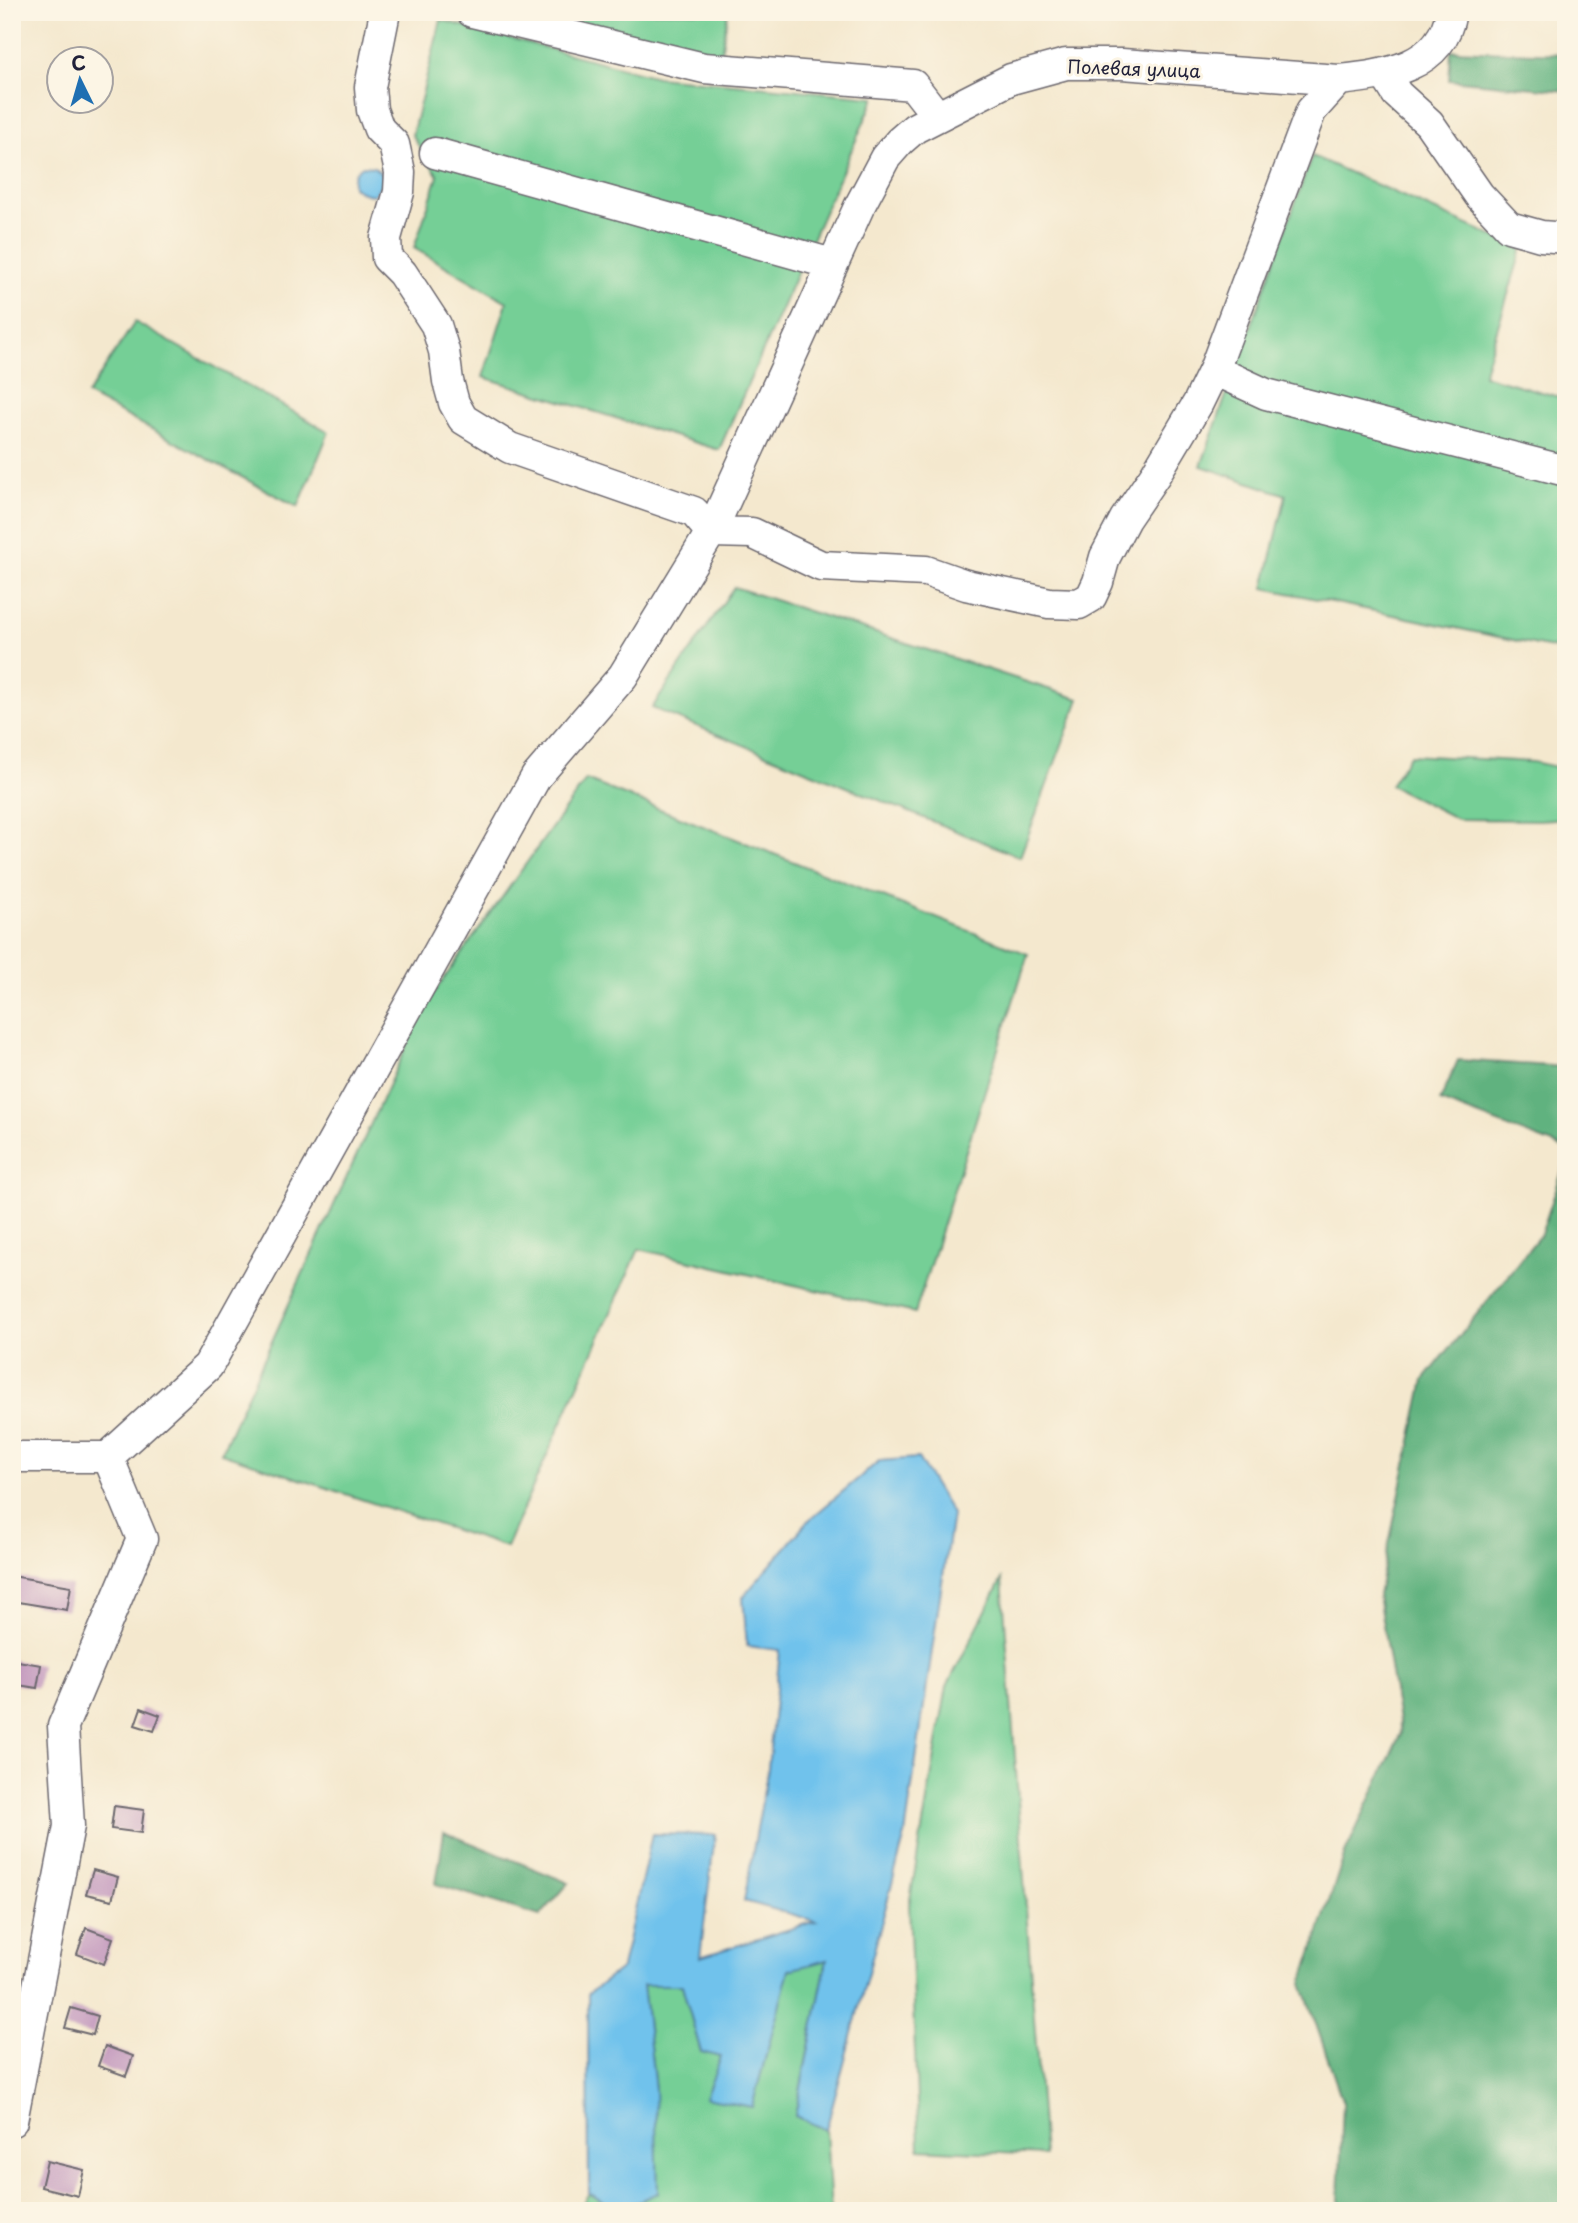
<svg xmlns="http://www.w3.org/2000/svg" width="1578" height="2223" font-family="'Playpen Sans',sans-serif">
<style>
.green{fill:#75cf96;stroke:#4c7868;stroke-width:2}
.forest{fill:#60b27f;stroke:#416a5d;stroke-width:2}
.water{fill:#70c2ec;stroke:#497294;stroke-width:2}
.building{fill:#c298bd}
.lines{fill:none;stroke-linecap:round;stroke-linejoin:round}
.minor-casing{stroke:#6c676e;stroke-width:33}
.minor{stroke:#fff;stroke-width:30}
.labels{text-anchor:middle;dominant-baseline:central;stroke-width:6;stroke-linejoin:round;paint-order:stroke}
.street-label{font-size:18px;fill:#22223b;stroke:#fcf5e5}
</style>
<rect width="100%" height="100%" fill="#fcf5e5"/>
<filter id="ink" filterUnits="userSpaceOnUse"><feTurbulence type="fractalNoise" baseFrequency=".0143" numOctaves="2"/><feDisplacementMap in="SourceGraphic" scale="14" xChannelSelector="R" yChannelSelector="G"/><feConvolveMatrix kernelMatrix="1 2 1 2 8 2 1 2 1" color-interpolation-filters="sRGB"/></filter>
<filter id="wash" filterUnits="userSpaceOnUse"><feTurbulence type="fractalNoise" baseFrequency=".00686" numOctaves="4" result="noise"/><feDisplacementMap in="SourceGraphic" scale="28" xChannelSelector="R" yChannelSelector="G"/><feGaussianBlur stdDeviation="1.57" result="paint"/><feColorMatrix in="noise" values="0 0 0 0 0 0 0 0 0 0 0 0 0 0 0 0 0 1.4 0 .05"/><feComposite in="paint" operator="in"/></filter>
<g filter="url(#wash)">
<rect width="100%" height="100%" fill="#f4e8ce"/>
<!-- green -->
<path class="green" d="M533 12H728L720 59Z
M441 20 657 77 875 97 719 450 483 377 507 302 414 248 438 176 412 135Z
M1312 156 1522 249 1483 375 1566 399V651L1264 588 1286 495 1201 466Z
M135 322 329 432 298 507 87 395Z
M734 587 1079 699 1020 857 652 708Z
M1410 755 1533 762 1566 769V818L1539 820 1457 819 1390 785Z
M586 780 1028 954 915 1313 639 1249 506 1547 221 1453 425 1005Z
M1002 1579 1044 2155 919 2149 909 1905 947 1686Z
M827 1960 795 2116 826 2130 831 2211H578L589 2193 617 2210 655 2089 643 1985H682L701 2052 789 1969Z"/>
<!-- forest -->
<path class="forest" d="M1451 50 1566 54V91L1449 80Z
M1458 1060 1566 1067V1149L1440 1101Z
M1566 1160V2211H1342L1339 2200 1343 2103 1302 1983 1345 1853 1401 1733 1378 1595 1424 1380 1541 1234Z
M444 1832 569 1883 540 1916 436 1884Z"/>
<!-- water -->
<path class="water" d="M363 166 374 167 383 175V182L374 195 366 194 353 187C352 177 354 171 363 166Z
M918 1458 952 1514 905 1835 826 2130 795 2116 827 1960 789 1970 752 2107 705 2098 721 2057 701 2052 682 1985H643L655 2089 658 2193 617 2210 589 2193 588 1994 622 1968 652 1834 715 1835 700 1957 816 1921 744 1901 768 1768 780 1650 747 1646 743 1597 809 1520 879 1461Z"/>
<g id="blocks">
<!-- building -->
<path class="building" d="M12 1576 71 1586 67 1610 12 1601Z
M12 1660 41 1665 37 1688 12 1684Z
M141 1708 160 1715 154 1731 135 1725Z
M114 1806 144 1810 141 1833 111 1829Z
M93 1870 118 1877 112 1900 86 1894Z
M86 1928 113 1938 104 1964 77 1954Z
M71 2008 98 2016 93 2035 65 2028Z
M105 2046 133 2056 126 2076 98 2066Z
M47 2161 84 2170 78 2196 41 2187Z"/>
</g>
</g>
<g filter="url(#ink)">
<use href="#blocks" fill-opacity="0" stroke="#6c676e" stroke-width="2"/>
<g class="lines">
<defs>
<path id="minor" d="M385 12 370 87 372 110 379 129 394 144 400 172 399 192 386 238 387 258 402 273 436 325 444 351 448 381 454 403 463 419 510 448 694 512 711 532 752 533 821 566 926 571 966 585 1049 603 1079 604 1091 597 1098 582 1105 557 1125 519 1155 475 1198 403 1214 370 1311 111 1339 80
M472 12 704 68 913 85 937 116
M1384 73 1397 94 1429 123 1479 195 1509 227 1541 236 1566 238
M435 153 832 264
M1214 370 1266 394 1566 471
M12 1457H108
M12 2121 69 1826 63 1726 142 1539 108 1457 208 1366 536 777 623 676 711 532 859 207 885 158 900 141 915 128 1011 79 1066 64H1122L1339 80C1385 75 1442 68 1451 12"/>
</defs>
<!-- minor casing -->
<use href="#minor" class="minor-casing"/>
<!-- minor -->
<use href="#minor" class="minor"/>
</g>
</g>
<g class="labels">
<!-- street labels -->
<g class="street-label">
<text transform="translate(1134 68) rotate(2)">Полевая улица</text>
</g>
</g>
<!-- margin -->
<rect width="1578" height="2223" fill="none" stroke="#fcf5e5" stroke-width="42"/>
<!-- north arrow -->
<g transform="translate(80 80) rotate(355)"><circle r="33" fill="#fcf5e5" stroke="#a5a1a1" stroke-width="2"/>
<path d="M0-5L12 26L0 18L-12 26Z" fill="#1f6fb2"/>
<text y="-10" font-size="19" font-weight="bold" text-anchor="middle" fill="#22223b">С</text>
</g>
</svg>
